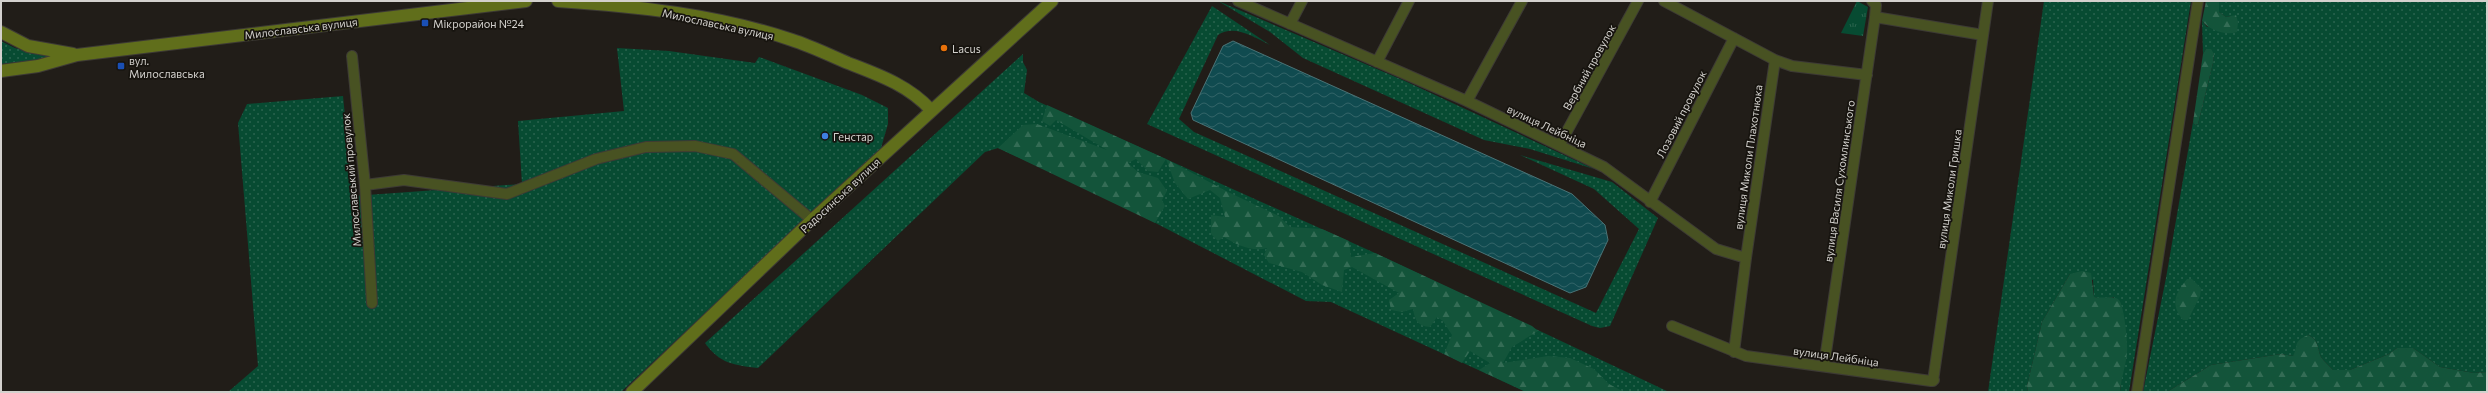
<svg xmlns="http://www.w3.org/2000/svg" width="2488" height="393" font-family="Commissioner,sans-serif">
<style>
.grass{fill:url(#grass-dots)}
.forest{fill:url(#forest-firs)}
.park{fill:url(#park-tufts)}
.water{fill:url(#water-waves);stroke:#4a7376}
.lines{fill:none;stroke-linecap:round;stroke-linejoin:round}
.street-casing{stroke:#3d3a35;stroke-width:12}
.secondary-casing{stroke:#3d3a35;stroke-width:14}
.street{stroke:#485222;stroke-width:10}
.secondary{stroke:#606e1b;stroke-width:12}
.transit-dot{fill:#1a4fb4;stroke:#17140f;stroke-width:1.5}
.food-dot{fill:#e8710a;stroke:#17140f;stroke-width:1.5}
.shop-dot{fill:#3f7fe0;stroke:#17140f;stroke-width:1.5}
.labels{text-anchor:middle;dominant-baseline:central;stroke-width:3.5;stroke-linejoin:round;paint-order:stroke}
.poi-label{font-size:11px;fill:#d3d1cd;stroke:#17140f;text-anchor:start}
.street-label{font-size:11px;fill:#d3d1cd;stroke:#17140f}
</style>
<defs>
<pattern id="grass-dots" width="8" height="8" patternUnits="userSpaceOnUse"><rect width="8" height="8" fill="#074b32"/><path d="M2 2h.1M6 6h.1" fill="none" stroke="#2a644e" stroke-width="1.8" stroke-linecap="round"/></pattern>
<pattern id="forest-firs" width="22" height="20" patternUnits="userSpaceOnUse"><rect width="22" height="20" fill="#13543a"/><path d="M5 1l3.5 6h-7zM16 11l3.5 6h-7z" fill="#346c55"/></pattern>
<pattern id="park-tufts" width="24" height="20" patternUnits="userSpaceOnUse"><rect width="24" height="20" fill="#074b32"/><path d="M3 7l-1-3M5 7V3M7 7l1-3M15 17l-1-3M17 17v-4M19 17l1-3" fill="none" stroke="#2a644e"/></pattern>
<pattern id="water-waves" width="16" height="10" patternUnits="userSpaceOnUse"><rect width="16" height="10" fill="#104b50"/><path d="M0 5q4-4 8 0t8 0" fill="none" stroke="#326468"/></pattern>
</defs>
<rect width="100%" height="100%" fill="#211d18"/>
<!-- grass -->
<path class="grass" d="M1218 1 1405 81 1594 169 1530 149 1484 140 1303 58 1270 32Z
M2044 1H2191L2129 392H2120L2122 373 2114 297 2101 299 2094 297 2093 280 2070 274 2042 322 2027 386 2028 392H1988Z
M2219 1H2487V372L2474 373 2440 367 2413 348H2397L2389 354 2350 370H2333C2329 366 2324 361 2321 357 2317 347 2319 340 2308 335L2293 356 2281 354 2211 365 2167 392H2143L2166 278 2193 122 2195 125 2198 124 2213 63 2214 54 2206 49 2203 54 2202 21 2207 27 2232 16 2226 17 2219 12Z
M1212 6 1270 45C1254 37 1234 24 1218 35L1179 119 1194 132 1596 313 1639 229 1594 189 1520 155 1612 182 1658 218 1610 326 1600 328 1592 326 1147 124Z
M1 41 15 48 53 58 1 64Z
M617 48 669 51 755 63 759 57 862 95 888 108V124L881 148 621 392H228L258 366 238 123 247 104 343 96 353 196 522 184 518 121 624 111Z
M1023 54V62L1027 70 1024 93 1039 102 1375 253 1669 392H1526L1331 302 1306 301 1113 201 998 148 985 152 758 368C734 365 720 364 705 343Z"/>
<!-- forest -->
<path class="forest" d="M2206 1H2219V12L2226 17 2236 15 2238 22 2237 32C2225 36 2210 30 2202 21Z
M2206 49H2211L2214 54 2213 63 2198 124 2195 125 2193 122 2203 54Z
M1047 105 1166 159 1228 192 1279 216 1290 227 1322 229 1349 241 1351 257 1375 253 1532 326 1538 331 1512 347 1503 363 1548 356 1570 358 1594 369 1609 384 1624 392H1526L1479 370 1490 363 1470 351 1462 363 1444 354 1452 335 1443 321 1437 317 1430 327C1418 326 1415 321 1413 309L1402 312 1391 310 1389 300 1399 293 1352 267 1344 270 1342 292 1322 285 1302 272 1269 263 1264 255 1267 248C1253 252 1236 245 1224 237L1218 241 1211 234V215L1225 217 1220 198 1210 190 1188 199 1175 183 1166 159 1158 172 1148 171 1136 159 1128 163 1138 172 1158 178 1167 191 1162 200 1165 206 1155 223 998 148 1023 125 1037 124 1107 150 1056 120 1050 126 1042 121Z
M2082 271 2091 273 2094 297C2101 299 2114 295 2119 300 2124 305 2128 343 2127 352 2126 365 2121 378 2120 392H2028L2027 386 2042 322 2070 274Z
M2187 279H2192L2201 288 2200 296 2188 320H2183C2170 304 2175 294 2187 279Z
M2308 335C2319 340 2317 347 2321 357 2324 361 2329 366 2333 370H2350L2389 354 2397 348H2413L2440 367 2474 373 2487 372V392H2167L2211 365 2281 354 2293 356C2299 345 2292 342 2308 335Z"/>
<!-- park -->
<path class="park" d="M1857 1 1868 7 1863 36 1841 33Z"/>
<!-- water -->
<path class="water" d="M1233 41 1572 194 1605 225 1608 240 1586 287 1570 293 1193 120 1191 113 1223 46Z"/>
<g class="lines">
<defs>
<path id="street" d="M1238 1 1467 101 1604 167 1716 249 1746 258 1734 352
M1664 1 1775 60 1746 258
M1875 17 1983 35
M1290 24 1302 1
M352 56 365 185 372 303
M1775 60 1792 66 1867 75
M1377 62 1409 1
M1467 101 1522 1
M1560 144 1638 1
M365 185 404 180 507 194 596 159 646 147 695 146 733 154 812 220
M1650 202 1734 38
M1672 326 1746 356 1931 381 1934 380
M1824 366 1875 17 1876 5 1872 1
M1933 381 1988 1
M2137 392 2198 1"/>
<path id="secondary" d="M558 1C636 6 718 15 792 40 811 46 829 55 848 63 879 75 908 85 931 110
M1 32 28 46 73 54
M1 71 38 66 77 55 526 1
M632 392 812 220 1052 1"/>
</defs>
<!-- street casing -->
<use href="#street" class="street-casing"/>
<!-- secondary casing -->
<use href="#secondary" class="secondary-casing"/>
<!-- street -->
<use href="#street" class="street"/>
<!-- secondary -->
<use href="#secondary" class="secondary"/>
</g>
<!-- markers -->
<g class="transit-dot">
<rect x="421" y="19" width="8" height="8" rx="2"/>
<rect x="117" y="62" width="8" height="8" rx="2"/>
</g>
<circle class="food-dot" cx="944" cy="48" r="4"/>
<circle class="shop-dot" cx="825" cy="136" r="4"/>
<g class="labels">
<!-- poi labels -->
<g class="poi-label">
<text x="433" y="23">Мікрорайон №24</text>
<text x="952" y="48">Lacus</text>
<text x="129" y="60">вул.<tspan x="129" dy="13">Милославська</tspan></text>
<text x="833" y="136">Генстар</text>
</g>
<!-- street labels -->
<g class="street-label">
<text transform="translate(718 24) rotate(12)">Милославська вулиця</text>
<text transform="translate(301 28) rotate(-7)">Милославська вулиця</text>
<text transform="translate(1589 67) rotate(-61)">Вербний провулок</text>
<text transform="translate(1681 114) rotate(-63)">Лозовий провулок</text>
<text transform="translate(1547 126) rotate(25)">вулиця Лейбніца</text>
<text transform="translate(1748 157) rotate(-82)">вулиця Миколи Плахотнюка</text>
<text transform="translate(351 180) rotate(-95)">Милославський провулок</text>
<text transform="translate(1839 181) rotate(-82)">вулиця Василя Сухомлинського</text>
<text transform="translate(1949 189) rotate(-82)">вулиця Миколи Гришка</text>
<text transform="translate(840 195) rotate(-43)">Радосинська вулиця</text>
<text transform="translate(1836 356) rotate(8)">вулиця Лейбніца</text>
</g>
</g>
<!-- border -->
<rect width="2488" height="393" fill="none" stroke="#d3d1cd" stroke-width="4"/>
</svg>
